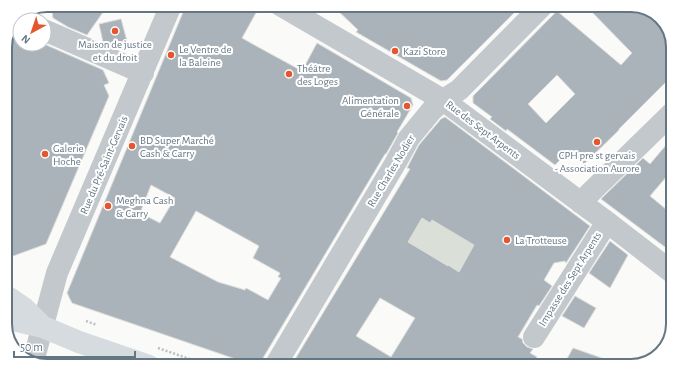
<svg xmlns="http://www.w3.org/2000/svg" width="678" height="371" font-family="'Alegreya Sans',sans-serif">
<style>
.green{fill:#dadfd7}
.building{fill:#aab3b9;stroke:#dcdcda;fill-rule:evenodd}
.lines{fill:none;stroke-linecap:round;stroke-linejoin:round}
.path{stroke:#bbbfc2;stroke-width:2.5;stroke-dasharray:2 2;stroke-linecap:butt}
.minor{stroke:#c3c8cc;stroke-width:22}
.major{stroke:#d6dbdf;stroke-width:22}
.poi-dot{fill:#e4572e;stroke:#fff;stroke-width:1.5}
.labels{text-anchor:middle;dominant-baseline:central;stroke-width:4;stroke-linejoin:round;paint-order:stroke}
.poi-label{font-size:11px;fill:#657683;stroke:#fff;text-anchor:start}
.street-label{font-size:11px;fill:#657683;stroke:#fff}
.rim{fill:none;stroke:#657683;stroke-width:2}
</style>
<rect width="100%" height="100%" fill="#fafaf8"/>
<!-- green -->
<path class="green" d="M424 215 430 223 432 220 474 245 459 272 448 266 408 242Z"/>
<!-- building -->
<path class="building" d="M51 5H108L87 35 68 27 53 18Z
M186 5H245L257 11 242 38 258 47 302 71 317 43 411 98 413 105 397 132 398 133 386 154H385L312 276 260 363 253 365 72 303 67 293ZM151 185 175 198 160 223 140 213ZM196 211 259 246 253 258 280 273 278 277 281 278 268 300 246 288 245 290 218 282 170 257Z
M332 5H522L447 80 441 81 356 32 358 30Z
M585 5H631L652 10 666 24 673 44V89L666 82 619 129V130L584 164 577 157 576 159 568 152 555 165 507 129 506 131 490 119 492 117 473 103V96L557 11 621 65 632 53ZM557 75 575 94 546 123 528 104Z
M121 19 127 41 110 45 103 42 99 24Z
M15 31 20 32V44H44L103 70 109 83 104 85 109 96 46 244 5 259V54Z
M445 117 590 226 566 263 565 261 554 263 544 280 552 286 539 306 537 305 518 337 522 339 523 343 527 347 533 349 530 353 537 357 531 366H455L445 360 441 366H291L410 169 407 168 419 145 441 119ZM422 218 430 223 432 220 474 245 459 272 448 265V266L408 242ZM380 298 415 318 391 357 356 336Z
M673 137V169L650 196 673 215V253L601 199 643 158 650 164Z
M610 241 628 255 610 288 589 273Z
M575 296 596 308 584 328 562 316Z
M573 348 619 364V366H563Z"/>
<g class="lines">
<!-- path -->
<path class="path" d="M86 321 97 325
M158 348 210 366
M69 361 81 365
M223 364 228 366"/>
<!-- minor -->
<path class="minor" d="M280 5 443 100 607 222 673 273
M17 18 22 20
M44 30 143 73
M581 203 590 193 673 112
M534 337 607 222
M33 362 57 273 171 5
M275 366 396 162 409 138 432 110 443 100 459 90 543 5"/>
<!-- major -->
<path class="major" d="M5 295 24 308 43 327
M5 316 17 321 43 327 79 342 149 366"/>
</g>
<!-- markers -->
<g class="poi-dot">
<circle cx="115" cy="31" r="4"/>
<circle cx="395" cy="51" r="4"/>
<circle cx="171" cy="55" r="4"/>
<circle cx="289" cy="74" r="4"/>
<circle cx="407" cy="106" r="4"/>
<circle cx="597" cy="142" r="4"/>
<circle cx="132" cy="146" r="4"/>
<circle cx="45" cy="154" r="4"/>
<circle cx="108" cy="206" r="4"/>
<circle cx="507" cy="240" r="4"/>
</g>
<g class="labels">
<!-- poi labels -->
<g class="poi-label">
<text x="115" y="44" text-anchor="middle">Maison de justice<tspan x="115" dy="13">et du droit</tspan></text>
<text x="179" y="49">Le Ventre de<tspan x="179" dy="13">la Baleine</tspan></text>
<text x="403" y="51">Kazi Store</text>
<text x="297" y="68">Théâtre<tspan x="297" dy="13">des Loges</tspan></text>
<text x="399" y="100" text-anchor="end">Alimentation<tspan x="399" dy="13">Générale</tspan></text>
<text x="140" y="140">BD Super Marché<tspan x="140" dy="13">Cash &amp; Carry</tspan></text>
<text x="53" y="148">Galerie<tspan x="53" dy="13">Hoche</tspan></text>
<text x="597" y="155" text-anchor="middle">CPH pre st gervais<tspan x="597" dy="13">- Association Aurore</tspan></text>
<text x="116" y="200">Meghna Cash<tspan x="116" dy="13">&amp; Carry</tspan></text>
<text x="515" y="240">La Trotteuse</text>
</g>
<!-- street labels -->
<g class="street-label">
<text transform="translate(483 130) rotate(37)">Rue des Sept Arpents</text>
<text transform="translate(104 165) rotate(-67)">Rue du Pré-Saint-Gervais</text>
<text transform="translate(391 171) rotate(-59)">Rue Charles Nodier</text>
<text transform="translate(570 279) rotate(-58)">Impasse des Sept Arpents</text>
</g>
</g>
<!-- crop -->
<path d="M0 0H678V371H0ZM47 12H631A35 35 0 0 1 666 47V324A35 35 0 0 1 631 359H47A35 35 0 0 1 12 324V47A35 35 0 0 1 47 12Z" fill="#fff" fill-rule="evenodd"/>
<path class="rim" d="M47 12H631A35 35 0 0 1 666 47V324A35 35 0 0 1 631 359H47A35 35 0 0 1 12 324V47A35 35 0 0 1 47 12Z"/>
<!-- north arrow -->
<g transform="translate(32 32) rotate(220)"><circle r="19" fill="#ffffff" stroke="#c1c8cd"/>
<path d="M0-3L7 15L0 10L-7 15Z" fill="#e4572e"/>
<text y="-6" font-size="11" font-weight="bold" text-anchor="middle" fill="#657683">N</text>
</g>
<!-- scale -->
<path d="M14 351v6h121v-6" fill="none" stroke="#657683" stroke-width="2"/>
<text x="20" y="351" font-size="12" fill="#657683" stroke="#ffffff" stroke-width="3" paint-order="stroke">50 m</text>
</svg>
